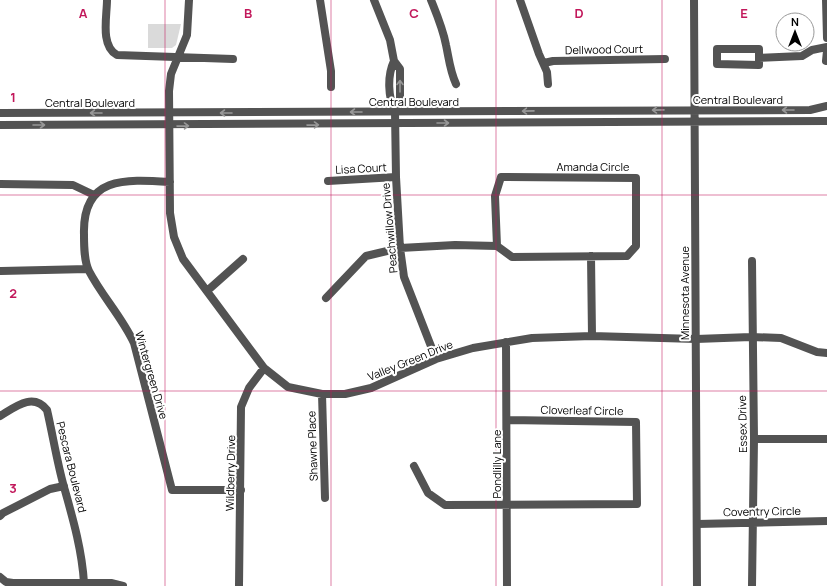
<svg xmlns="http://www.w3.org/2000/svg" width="827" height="586" font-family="Manrope,sans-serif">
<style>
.green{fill:#dadada}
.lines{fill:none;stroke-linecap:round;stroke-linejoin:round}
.minor{stroke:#535353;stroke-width:8}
.tertiary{stroke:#535353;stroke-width:8}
.oneway{stroke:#989898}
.grid{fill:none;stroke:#c2185b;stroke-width:1;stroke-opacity:0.55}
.labels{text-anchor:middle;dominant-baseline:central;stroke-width:4;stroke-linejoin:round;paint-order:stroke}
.street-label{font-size:11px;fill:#000;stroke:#fff}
.grid-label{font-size:13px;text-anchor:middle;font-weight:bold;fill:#c2185b;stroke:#fff;stroke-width:4;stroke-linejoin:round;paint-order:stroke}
</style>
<rect width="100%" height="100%" fill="#fff"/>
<!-- green -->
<path class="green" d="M148 24H181L176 45 172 48H148Z"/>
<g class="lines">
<!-- minor -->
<path class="minor" d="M107 0C107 16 100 46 117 55L233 59
M189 0 187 35 171 74 169 91 170 213 174 237 183 259 264 368 288 387 322 394H345L371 388 436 359 473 348 532 338 592 336 696 339 751 337 781 338 817 352 827 353
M320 0 331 71V87
M374 0 390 40 394 61 400 69V101L395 112 396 177 400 248 404 277 436 359
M431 0C437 15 443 29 446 45 449 59 450 71 456 84
M520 0 539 54 547 72 548 84
M826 0 827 38
M717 49H759V65L717 64Z
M759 58 802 56 812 50 827 47
M394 61C387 76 388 97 395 112
M826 61 827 51
M544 63 553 61 665 59
M328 181 396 177
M170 182C125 179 82 176 84 235 84 246 84 261 89 271 102 296 122 317 134 343L172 490H241
M0 184 73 185 94 195
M591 256 592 336
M752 261 754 439 752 586
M1 271 88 269
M207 291 243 259
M326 298 366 256 400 248 455 245 497 246 512 257 627 256 636 246V178L501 177 495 196 497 246
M506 342 507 586
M322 394 325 498
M0 416C15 407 33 392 47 410 53 436 57 462 64 487 73 519 82 550 84 583
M754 439H827
M414 466 428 493 445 505 637 504 636 422 507 420
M0 516 3 513 50 489 64 486
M697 524 827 521
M0 577 6 582 13 583H111L123 586
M239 586 241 407 249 388 264 368"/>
<!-- tertiary -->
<path class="tertiary" d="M694 0 697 586
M0 113 810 110 827 106
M0 125 827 121"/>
</g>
<!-- one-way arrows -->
<defs><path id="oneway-shaft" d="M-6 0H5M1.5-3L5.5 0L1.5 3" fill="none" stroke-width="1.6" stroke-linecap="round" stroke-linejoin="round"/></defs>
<g class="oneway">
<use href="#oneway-shaft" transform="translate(400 86) rotate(-90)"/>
<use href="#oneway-shaft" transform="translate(658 110) rotate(179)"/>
<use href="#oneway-shaft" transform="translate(788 110) rotate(-180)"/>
<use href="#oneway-shaft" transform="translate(528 111) rotate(179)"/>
<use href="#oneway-shaft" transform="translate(356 112) rotate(180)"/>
<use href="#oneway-shaft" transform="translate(96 113) rotate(-180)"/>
<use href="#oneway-shaft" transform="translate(226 113) rotate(180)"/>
<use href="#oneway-shaft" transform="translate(443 123)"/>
<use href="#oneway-shaft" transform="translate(39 125)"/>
<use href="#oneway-shaft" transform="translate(313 125) rotate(-1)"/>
<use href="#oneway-shaft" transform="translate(183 126) rotate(-1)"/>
</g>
<!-- grid -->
<path class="grid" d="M165 0V586M331 0V586M496 0V586M662 0V586M0 195H827M0 391H827"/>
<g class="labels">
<!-- street labels -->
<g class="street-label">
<text transform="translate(604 49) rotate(-1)">Dellwood Court</text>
<text x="738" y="99">Central Boulevard</text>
<text x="414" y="101">Central Boulevard</text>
<text x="90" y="102">Central Boulevard</text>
<text x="593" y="166">Amanda Circle</text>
<text transform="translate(361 168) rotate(-3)">Lisa Court</text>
<text transform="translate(389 228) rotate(-95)">Peachwillow Drive</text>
<text transform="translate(684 293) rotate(-90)">Minnesota Avenue</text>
<text transform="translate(410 360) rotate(-22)">Valley Green Drive</text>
<text transform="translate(152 375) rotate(74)">Wintergreen Drive</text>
<text transform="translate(582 410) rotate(1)">Cloverleaf Circle</text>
<text transform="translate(742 424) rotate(-91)">Essex Drive</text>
<text transform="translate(312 446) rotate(-92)">Shawne Place</text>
<text transform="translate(496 464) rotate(-90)">Pondlilly Lane</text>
<text transform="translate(72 467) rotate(76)">Pescara Boulevard</text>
<text transform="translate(230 473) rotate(-89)">Wildberry Drive</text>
<text transform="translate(762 511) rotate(-1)">Coventry Circle</text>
</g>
</g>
<g class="grid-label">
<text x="83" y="18">A</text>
<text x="248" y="18">B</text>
<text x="414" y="18">C</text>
<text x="579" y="18">D</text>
<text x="744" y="18">E</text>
<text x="13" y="102">1</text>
<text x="13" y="298">2</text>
<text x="13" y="493">3</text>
</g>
<!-- north arrow -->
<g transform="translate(795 32)"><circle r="19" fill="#ffffff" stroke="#999999"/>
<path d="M0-3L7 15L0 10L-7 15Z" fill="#000000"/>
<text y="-6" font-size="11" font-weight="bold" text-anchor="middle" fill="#000000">N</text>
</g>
</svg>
